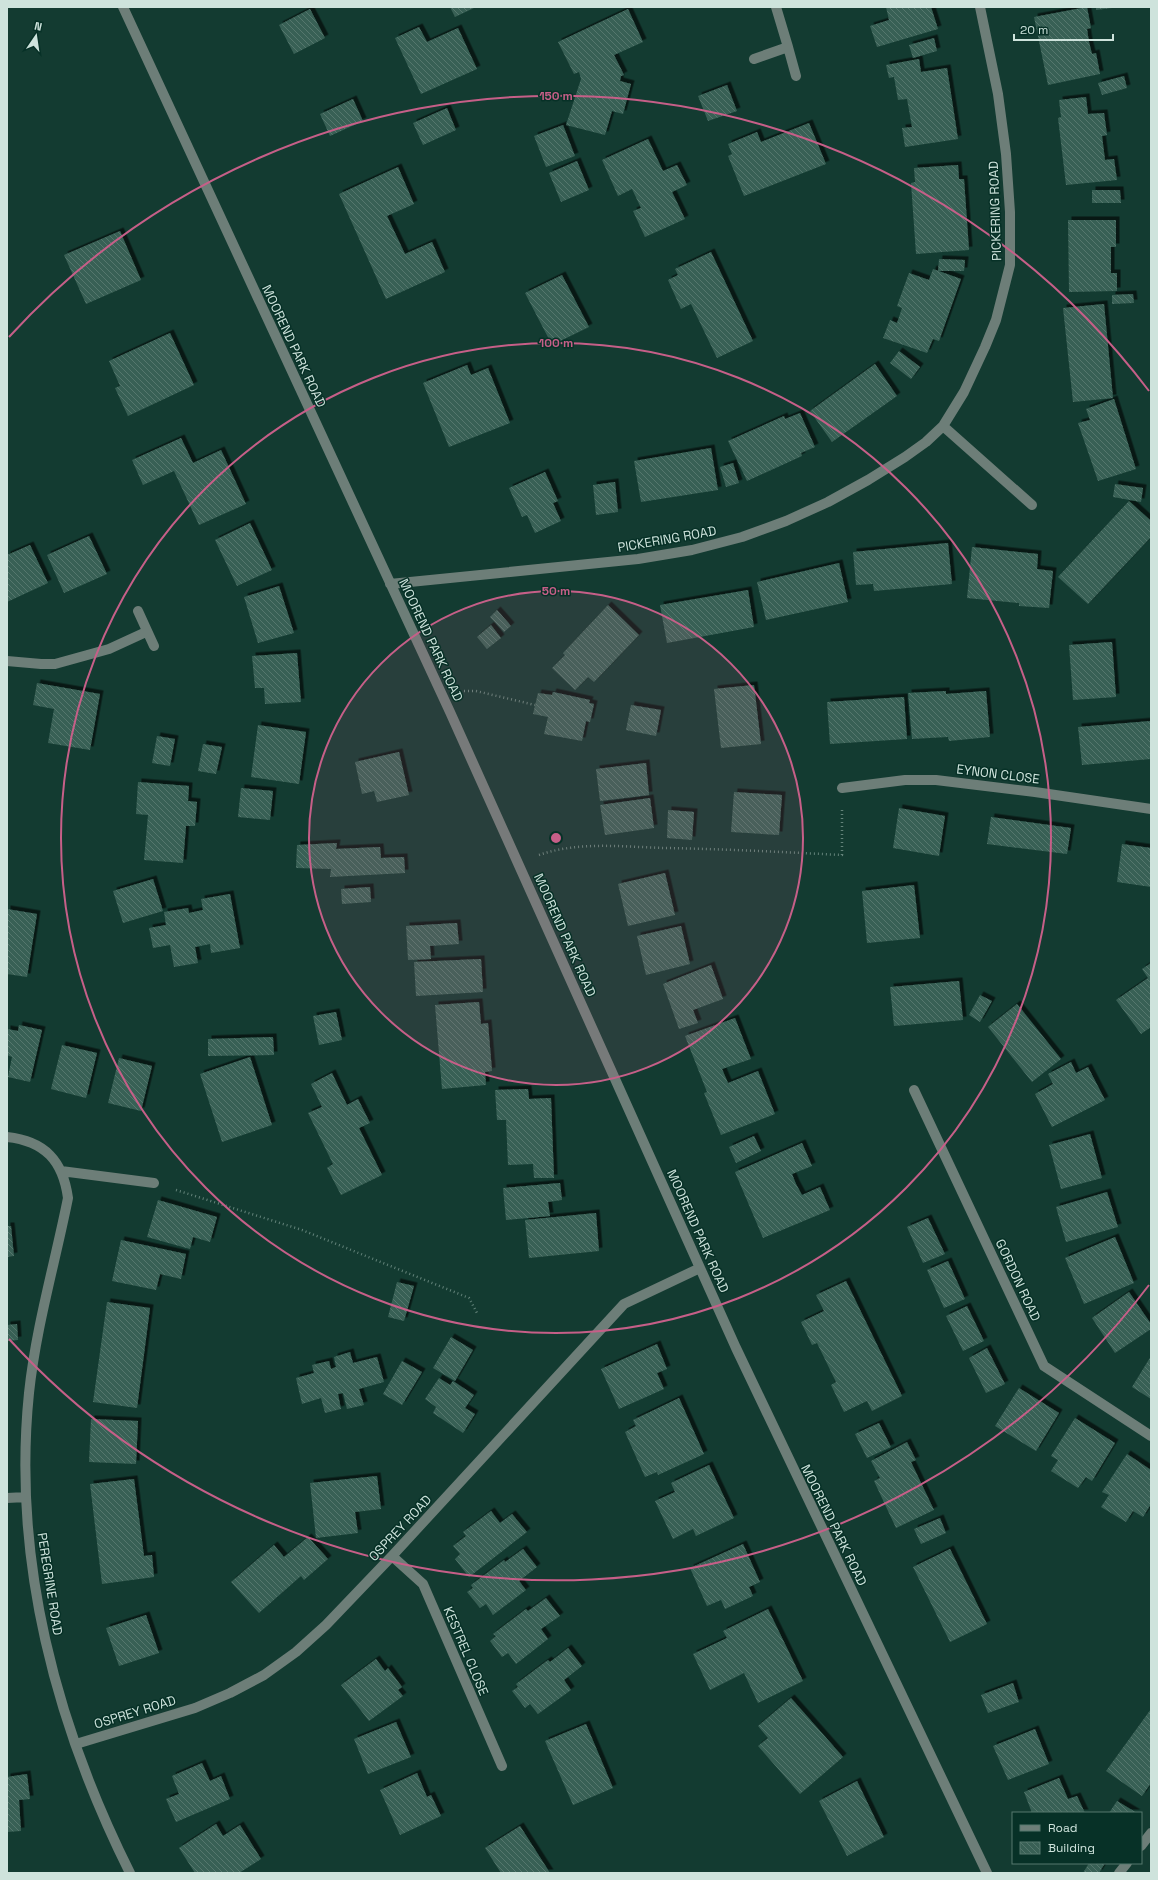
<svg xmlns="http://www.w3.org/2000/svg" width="1158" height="1880" font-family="'Space Grotesk',sans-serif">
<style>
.building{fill:url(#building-back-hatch);filter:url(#shadow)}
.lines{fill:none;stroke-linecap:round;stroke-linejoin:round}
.path{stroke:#63837a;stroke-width:2.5;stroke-dasharray:1 3;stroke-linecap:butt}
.minor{stroke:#6d7e78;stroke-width:10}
.ring{fill:none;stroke:#c65f88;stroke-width:2}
.labels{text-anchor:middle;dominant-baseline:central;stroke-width:3;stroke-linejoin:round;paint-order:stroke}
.street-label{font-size:13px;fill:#cee3dc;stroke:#073127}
.centre{fill:#c65f88;stroke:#073127;stroke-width:2}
.ring-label{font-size:12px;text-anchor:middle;font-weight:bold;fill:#c65f88;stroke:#073127;stroke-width:3;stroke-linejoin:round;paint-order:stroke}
</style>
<defs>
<pattern id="building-back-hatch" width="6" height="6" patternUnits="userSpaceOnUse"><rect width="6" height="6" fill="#396055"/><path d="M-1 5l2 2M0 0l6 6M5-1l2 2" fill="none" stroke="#54776d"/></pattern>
<filter id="shadow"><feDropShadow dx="3.5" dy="-3.5" stdDeviation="0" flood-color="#0009"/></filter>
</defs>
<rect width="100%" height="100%" fill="#133b31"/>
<!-- building -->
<path class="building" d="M450 7H476L455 17Z
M886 7H931L938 29 877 47 870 26 889 20Z
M1087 7 1091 28 1087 29 1089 42 1092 54 1096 53 1100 74 1048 85 1034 17Z
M1096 7H1112V8L1096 10Z
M310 9 325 38 294 54 279 25Z
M628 9 643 42 614 55 624 75 621 76 620 81 631 84 623 114 612 111 605 135 566 125 581 79 579 72 574 74 558 42Z
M419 27 427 42 458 28 477 69 421 94 395 38Z
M934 38 937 51 913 58 909 45Z
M919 59 921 72 947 68 958 139 905 147 902 128 912 127 907 99 898 100 894 77 889 78 886 65Z
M1124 76 1127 88 1102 95 1098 83Z
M727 85 737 111 708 121 698 96Z
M1086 97 1088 114 1104 113 1107 135 1102 136 1105 160 1114 159 1117 180 1066 185 1058 118 1061 117 1059 100Z
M353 99 363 121 330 136 320 114Z
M447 108 456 130 423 145 413 123Z
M809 123 826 164 744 196 728 156 732 154 728 144 757 132 761 142Z
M563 125 575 156 546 167 534 136Z
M648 139 663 171 677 165 687 185 672 192 685 219 645 237 633 211 641 208 632 189 618 196 602 160Z
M577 161 589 190 561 202 549 173Z
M958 165 959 179H964L969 250 916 254 911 183 915 182 914 168Z
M398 167 414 204 387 216 405 254 432 242 445 272 386 299 339 194Z
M1092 190H1120L1121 203H1092Z
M1068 220H1116V247H1111V273H1117V291L1069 292Z
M120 231 141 280 86 304 64 255Z
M711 252 753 341 717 358 691 304 681 309 668 280 678 275 675 269Z
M939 259 965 260 964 271H938Z
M933 269 961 279 939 341 933 339 927 353 883 338 890 320 897 323 902 308 897 306 909 273 929 280Z
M562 275 589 327 552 345 525 293Z
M1133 294 1134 303 1112 304V295Z
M1104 304 1113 398 1073 402 1063 308Z
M170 333 194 385 128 416 115 388 120 386 109 361Z
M899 351 920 367 911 379 890 363Z
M875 364 897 396 832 442 810 411Z
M467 365 471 375 488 368 510 423 449 447 423 383Z
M1114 399 1136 469 1098 481 1078 423 1090 420 1086 409Z
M800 413 815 447 801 453 802 456 747 481 728 441 784 416 785 419Z
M181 438 193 463 221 450 246 504 199 525 174 471 143 485 132 460Z
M711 448 718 490 641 502 634 461Z
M733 463 739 483 726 487 720 467Z
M545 472 558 501 553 503 561 521 535 533 527 515 522 517 509 488Z
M615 482 618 512 596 515 593 485Z
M1115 484 1143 488 1141 502 1113 497Z
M1129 501 1151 521V537L1088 604 1058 577Z
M250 523 272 570 237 586 215 540Z
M89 536 107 574 64 593 47 555Z
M948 543 952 584 874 591 873 584 856 585 853 552Z
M30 545 48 583 7 602V555Z
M972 547 1038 554 1037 569 1053 571 1049 608 1019 606V603L967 598Z
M839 563 848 602 766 620 757 582Z
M279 586 294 633 258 643 244 597Z
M748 590 754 627 667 643 660 605Z
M608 605 639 635 594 682 588 677 575 690 552 668 565 655 563 653Z
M497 610 511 626 504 632 490 617Z
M491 625 501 638 487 649 477 637Z
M1112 642 1116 697 1073 700 1069 645Z
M297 653 301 702 265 704 264 688H255L252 656Z
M37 683 100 694 90 750 48 743 54 709 33 705Z
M754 685 761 744 721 748 714 689Z
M946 691V694L986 691 990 737 949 741 948 737 912 739 908 693Z
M553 692 590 700 589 703 594 704 590 722 586 721 582 741 544 734 548 717 533 714 538 693 552 695Z
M904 697 907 739 830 744 827 702Z
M631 705 661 710 656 736 626 730Z
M1151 721V759L1082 765 1078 727Z
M258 725 306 732 299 784 251 777Z
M157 736 175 739 170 766 152 763Z
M203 744 222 747 216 774 198 771Z
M399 752 409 795 377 802 374 791 362 794 355 762Z
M646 763 649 795 600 801 596 769Z
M138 782 189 786 188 801 197 802 195 826H186L183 863 144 860 148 815 136 814Z
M241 788 273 791 270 820 238 817Z
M734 792 782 795 779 835 731 832Z
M650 798 654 828 605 835 600 805Z
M899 808 945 816 939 856 893 848Z
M668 810 694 812 692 840 667 838Z
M991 817 1071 828 1067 854 987 844Z
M337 843 336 849 380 847 381 858 404 857 405 873 330 877 331 869 296 868 297 845Z
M1122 844 1151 848V887L1117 882Z
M665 873 675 915 628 926 618 884Z
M153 879 163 911 123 923 113 891Z
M914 885 920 938 867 943 862 891Z
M370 887 371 902 342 904 341 889Z
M230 894 240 948 211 953 210 944 195 947 198 963 174 967 170 945 153 948 149 928 166 925 164 912 188 908 189 913 203 910 201 899Z
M7 909 37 914 27 977 7 974Z
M457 923 459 944 430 946 431 959 408 960 406 926Z
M681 926 690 964 646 975 637 936Z
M481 959 483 992 416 996 414 962Z
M1151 963V1027L1141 1034 1116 1000 1148 978 1142 969Z
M711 965 723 999 693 1010 698 1023 679 1029 663 984Z
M959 981 963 1020 894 1026 890 987Z
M980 995 992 1001 980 1022 969 1015Z
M479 1002 481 1024 488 1023 492 1071 485 1072 486 1085 442 1089 435 1005Z
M1017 1004 1061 1059 1032 1082 988 1027Z
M336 1012 342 1040 319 1045 313 1016Z
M735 1018 751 1059 722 1069 728 1083 758 1071 775 1114 721 1135 704 1093 707 1092 685 1036Z
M19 1025 42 1030 30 1082 8 1077 12 1057 7 1055V1029L18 1031Z
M273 1037 274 1055 208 1056V1039Z
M62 1045 97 1053 86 1098 51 1089Z
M250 1057 272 1125 222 1142 200 1074Z
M119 1058 152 1066 141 1111 108 1103Z
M1071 1062 1076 1073 1088 1067 1105 1100 1052 1127 1035 1094 1053 1084 1048 1074Z
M332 1073 347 1105 358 1099 370 1123 359 1128 382 1175 341 1195 327 1168 333 1164 308 1113 322 1107 311 1084Z
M528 1089 529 1099 551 1098 554 1178H534L533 1164 508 1165 506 1120H497L495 1090Z
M1090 1134 1102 1178 1061 1189 1049 1145Z
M754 1136 761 1151 736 1163 729 1147Z
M802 1143 812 1166 792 1174 796 1184 802 1195 820 1187 830 1210 763 1238 735 1172Z
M560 1183 562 1200 548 1202 550 1216 506 1220 503 1188Z
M1107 1192 1118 1227 1066 1242 1056 1207Z
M158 1200 217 1217 210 1242 193 1237 190 1249 147 1237Z
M596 1213 599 1251 529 1258 525 1220Z
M928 1218 945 1254 923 1263 907 1227Z
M7 1226H11L14 1256 7 1257Z
M1115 1237 1134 1283 1084 1304 1065 1258Z
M121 1240 186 1254 181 1279 160 1274 156 1290 112 1281Z
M948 1261 965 1299 944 1308 927 1270Z
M846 1281 902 1396 872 1411 867 1401 844 1412 831 1385 836 1382 817 1343 812 1345 801 1322 824 1311 816 1295Z
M397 1282 414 1286 404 1321 388 1317Z
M1129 1292 1151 1324V1329L1115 1353 1092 1318Z
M107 1302 150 1308 137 1408 93 1402Z
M967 1306 984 1341 963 1351 946 1316Z
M17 1324 18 1340 7 1341V1325Z
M451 1337 473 1350 455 1381 433 1368Z
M657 1344 667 1369 657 1373 664 1389 619 1409 601 1369Z
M987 1348 1005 1384 986 1393 969 1358Z
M350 1352 353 1363 377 1357 384 1382 359 1389 364 1405 347 1409 343 1393 338 1394 341 1409 325 1413 321 1398 302 1404 296 1378 314 1373 312 1365 329 1361 331 1369 336 1367 334 1357Z
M1151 1356V1399L1132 1387Z
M402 1361 422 1372 402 1405 383 1394Z
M439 1378 450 1385 453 1381 474 1395 465 1408 475 1414 463 1433 433 1413 436 1407 425 1399Z
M1019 1388 1059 1413 1036 1451 995 1426Z
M679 1398 704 1454 658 1475 657 1472 645 1477 625 1432 636 1426 633 1420Z
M1075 1418 1115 1443 1092 1481 1086 1477 1078 1488 1051 1471 1058 1460 1051 1456Z
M91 1419 138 1421 136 1464 89 1462Z
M879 1423 891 1447 867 1458 855 1434Z
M907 1442 916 1460 911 1462 934 1510 896 1528 874 1481 880 1478 871 1461Z
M1127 1454 1151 1470V1504L1143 1517 1133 1511 1126 1522 1101 1507 1109 1495 1102 1492Z
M709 1465 734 1518 696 1536 693 1529 673 1539 655 1501 675 1492 671 1483Z
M377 1476 381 1509 355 1512 358 1533 316 1538 310 1483Z
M134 1479 144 1556 152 1555 154 1577 102 1584 90 1484Z
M491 1511 500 1523 512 1514 527 1532 469 1577 455 1559 460 1554 453 1546 466 1536 463 1532Z
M940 1518 946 1533 921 1544 914 1529Z
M308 1537 328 1559 304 1580 301 1576 259 1613 231 1582 274 1545 284 1557Z
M743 1544 760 1582 749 1587 753 1596 725 1609 721 1600 707 1606 690 1568Z
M523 1549 537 1567 519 1581 526 1590 493 1615 486 1604 480 1608 467 1592 473 1588 471 1585 504 1560 505 1562Z
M950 1549 987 1624 950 1642 913 1567Z
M546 1598 560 1616 541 1629 548 1639 516 1664 508 1653 502 1657 490 1641 496 1636 493 1634 526 1609 528 1611Z
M768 1609 803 1681 758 1703 744 1673 710 1690 693 1654 727 1638 723 1631Z
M146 1615 159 1653 119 1666 106 1628Z
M568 1648 582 1666 564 1680 571 1690 538 1714 530 1704 525 1708 512 1691 518 1687 516 1684 548 1660 550 1662Z
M376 1659 385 1671 388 1668 402 1687 398 1690 403 1696 369 1721 341 1685Z
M1013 1683 1019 1702 988 1713 981 1695Z
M791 1698 843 1757 800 1794 758 1746 768 1738 758 1726Z
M1151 1709V1783L1142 1796 1106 1771Z
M396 1722 411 1757 368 1774 354 1739Z
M586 1724 613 1788 573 1805 545 1741Z
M1035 1729 1049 1764 1008 1780 993 1746Z
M202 1763 210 1781 221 1776 230 1799 176 1822 166 1799 179 1794 172 1776Z
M417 1773 427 1797 431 1795 441 1816 400 1835 380 1790Z
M27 1774 30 1799 19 1800 21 1831 7 1832V1777Z
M1059 1778 1068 1799 1077 1796 1085 1813H1032L1024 1792Z
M857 1781 884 1837 847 1856 819 1801Z
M1117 1801 1137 1813H1109Z
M216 1824 223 1836 240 1825 261 1859 239 1873H195L179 1848Z
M520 1826 550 1873H501L485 1848Z
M1089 1863H1105L1099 1873H1083Z"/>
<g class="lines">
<!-- path -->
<path class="path" d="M464 691H476L535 705
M539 855C579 841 624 847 666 848 724 849 783 852 842 855V810
M176 1190 302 1230 469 1298 477 1313"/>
<!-- minor -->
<path class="minor" d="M123 7 450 712 736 1348 987 1873
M776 7 788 47
M754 59 788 47 796 76
M943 426 1032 505
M390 584 638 559 692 550 742 537 786 521 828 502 868 480 905 457 926 442 943 426 964 392 985 347 996 320 1010 265V212L1006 154 998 94 980 7
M138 611 154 646
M7 661 41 664H55L109 649 146 632
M842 788 905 780H936L1035 792 1151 809
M914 1090 1044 1366 1151 1436
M7 1137C45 1141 63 1161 68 1198 55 1263 36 1327 29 1393 12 1560 56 1725 130 1873
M61 1171 154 1183
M7 1498 26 1497
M392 1556 423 1584 502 1766
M76 1744 195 1708 230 1693 264 1675 296 1652 326 1625 392 1556 624 1304 700 1268
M1141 1846 1151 1833
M1119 1873 1127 1863"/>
</g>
<!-- distance rings -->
<circle cx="556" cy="838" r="247" fill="#c65f88" fill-opacity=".12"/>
<g class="ring">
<circle cx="556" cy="838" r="247"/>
<circle cx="556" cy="838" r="495"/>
<path d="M1149 1285A742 742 0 0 1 9 1339M9 337A742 742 0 0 1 1149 391"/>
</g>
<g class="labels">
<!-- street labels -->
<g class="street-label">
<text transform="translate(995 211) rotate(-92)">PICKERING ROAD</text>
<text transform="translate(294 346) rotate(65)">MOOREND PARK ROAD</text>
<text transform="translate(667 539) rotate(-10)">PICKERING ROAD</text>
<text transform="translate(431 640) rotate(65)">MOOREND PARK ROAD</text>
<text transform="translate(998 774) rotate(7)">EYNON CLOSE</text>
<text transform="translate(565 935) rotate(66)">MOOREND PARK ROAD</text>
<text transform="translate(698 1231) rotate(66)">MOOREND PARK ROAD</text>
<text transform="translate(1018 1280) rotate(65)">GORDON ROAD</text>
<text transform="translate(834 1525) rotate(64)">MOOREND PARK ROAD</text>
<text transform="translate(400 1528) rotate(-47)">OSPREY ROAD</text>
<text transform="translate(50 1584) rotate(81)">PEREGRINE ROAD</text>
<text transform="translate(466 1651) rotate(67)">KESTREL CLOSE</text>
<text transform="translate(135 1712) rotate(-17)">OSPREY ROAD</text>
</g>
</g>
<circle cx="556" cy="838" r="6" class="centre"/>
<g class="ring-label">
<text x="556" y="100">150 m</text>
<text x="556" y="347">100 m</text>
<text x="556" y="595">50 m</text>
</g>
<!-- border -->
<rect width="1158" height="1880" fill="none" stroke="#cee3dc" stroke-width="16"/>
<!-- legend -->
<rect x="1012" y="1812" width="130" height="52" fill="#073127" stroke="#57786f"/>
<rect x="1020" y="1825" width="20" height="6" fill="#6d7e78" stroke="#57786f"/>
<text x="1048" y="1832" font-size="12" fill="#cee3dc">Road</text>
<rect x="1020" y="1842" width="20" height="12" fill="url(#building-back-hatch)" stroke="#57786f"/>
<text x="1048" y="1852" font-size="12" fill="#cee3dc">Building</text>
<!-- north arrow -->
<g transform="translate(36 36) rotate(13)" stroke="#073127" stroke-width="3" paint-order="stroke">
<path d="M0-3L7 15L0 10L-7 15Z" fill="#cee3dc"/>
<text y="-6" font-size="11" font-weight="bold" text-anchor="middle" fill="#cee3dc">N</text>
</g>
<!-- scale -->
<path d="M1014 34v6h99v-6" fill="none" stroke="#cee3dc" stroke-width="2"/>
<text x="1020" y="34" font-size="12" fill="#cee3dc" stroke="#073127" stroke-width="3" paint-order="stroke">20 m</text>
</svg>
